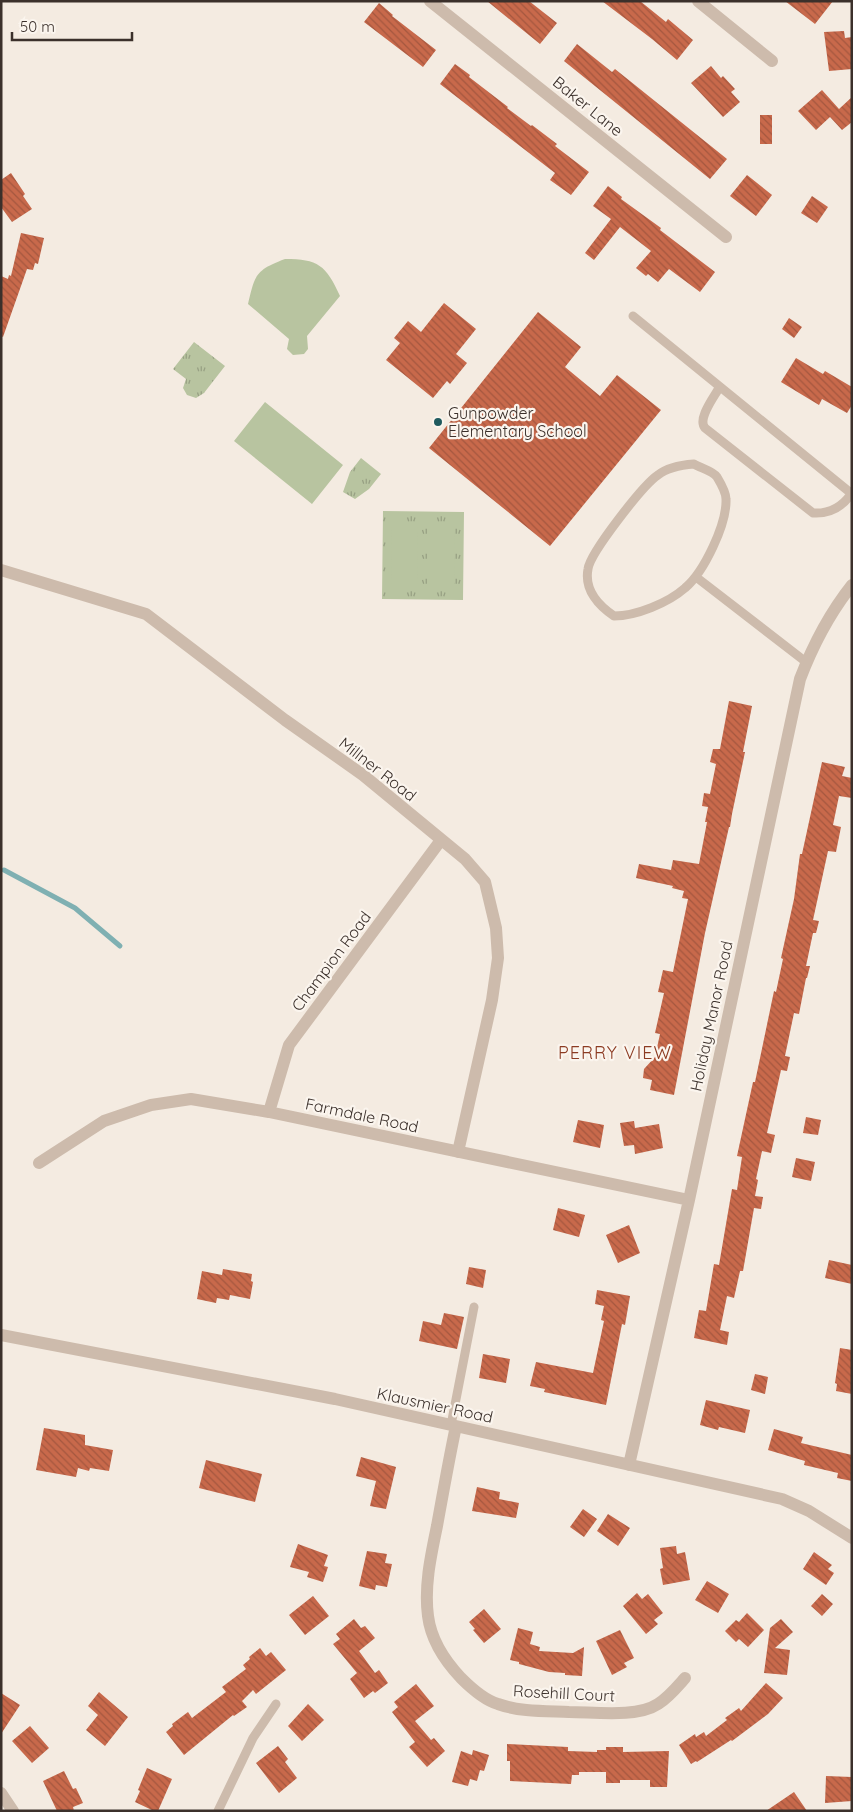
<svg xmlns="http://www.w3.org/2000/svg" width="853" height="1812" font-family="Quicksand,sans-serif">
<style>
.park{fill:url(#park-tufts)}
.garden{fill:#b8c4a0}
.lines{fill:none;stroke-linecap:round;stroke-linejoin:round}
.stream{stroke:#7fb0b2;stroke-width:5}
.building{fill:url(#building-back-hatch)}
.lane{stroke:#cdbbac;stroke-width:9}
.street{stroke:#cdbbac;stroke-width:12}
.poi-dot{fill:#1f5a5e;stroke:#fbf5ee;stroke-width:2}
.labels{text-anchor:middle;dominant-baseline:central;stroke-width:4.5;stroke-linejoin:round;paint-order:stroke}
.street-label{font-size:16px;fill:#3b302b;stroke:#fbf5ee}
.poi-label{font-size:16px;fill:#3b302b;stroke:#fbf5ee;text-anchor:start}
.neighbourhood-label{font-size:18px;letter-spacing:1px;fill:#8c3b22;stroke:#fbf5ee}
</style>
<defs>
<pattern id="park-tufts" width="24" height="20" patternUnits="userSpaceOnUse" patternTransform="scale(1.25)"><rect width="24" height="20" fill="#b8c4a0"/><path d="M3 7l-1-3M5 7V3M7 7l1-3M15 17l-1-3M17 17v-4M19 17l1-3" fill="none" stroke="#97a083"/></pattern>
<pattern id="building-back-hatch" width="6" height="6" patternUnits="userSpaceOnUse" patternTransform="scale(1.25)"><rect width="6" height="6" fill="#c8694b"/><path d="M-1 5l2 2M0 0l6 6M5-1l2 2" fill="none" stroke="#a4573f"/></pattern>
</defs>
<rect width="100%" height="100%" fill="#f4ebe1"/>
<!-- park -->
<path class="park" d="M194 342 225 366 204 393 196 398 187 395 183 388 186 379 173 369Z
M361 458 381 474 369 489 355 499 343 492 350 472Z
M383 511 464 512 463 600 382 599Z"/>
<!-- garden -->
<path class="garden" d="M285 259C318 259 326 265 340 296L307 336 308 349 304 354 293 355 287 349 289 339 248 304C255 274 256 270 285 259Z
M265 402 343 465 312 504 234 441Z
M392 527H418L417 584H391Z
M428 527H455L454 584H428Z"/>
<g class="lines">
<!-- stream -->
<path class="stream" d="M4 870 75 908 120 946"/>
</g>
<!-- building -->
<path class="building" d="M487 1H529L557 23 540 44Z
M602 1H640L666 22 668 19 693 40 677 60 652 39Z
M785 1H833L815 24Z
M379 3 393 15 392 16 436 50 423 67 364 22Z
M844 31 845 38 852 37V69L829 71 824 32Z
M577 44 612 72 615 69 727 159 710 179 564 61Z
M455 64 470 75 469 77 508 107 507 108 531 126 532 125 557 144 555 146 589 172 571 195 550 180 555 173 440 84Z
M711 66 721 78 723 76 735 89 731 92 740 102 723 117 691 83Z
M822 90 839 109 852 97V122L842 130 830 117 816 130 798 111Z
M760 115H772V144H760Z
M11 173 25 194 23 196 32 209 12 222 1 207V180Z
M747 175 772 195 756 216 730 196Z
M608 186 622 197 621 199 661 228 660 230 715 272 700 292 669 269 658 282 648 274 646 276 636 268 651 251 620 227 594 260 585 253 611 219 593 206Z
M812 196 828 207 817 223 801 213Z
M21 233 44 238 38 264 35 263 33 270 27 269 3 337 1 336V276L8 279 9 275 11 276Z
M444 303 476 329 456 354 467 363 450 384 447 381 433 398 386 360 400 343 394 338 408 321 421 332Z
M538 312 581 347 565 367 600 396 617 375 661 410 550 546 429 448Z
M789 318 802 327 794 338 782 329Z
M796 358 823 374 825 371 852 387V405L847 413 822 399 819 405 781 382Z
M729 701 752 706 743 752H745L732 814 730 827H729L705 933 674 1095 650 1090 652 1080 643 1078 644 1069 655 1057 660 1034 655 1033 664 993 658 992 663 970 673 972 688 899 682 898 684 891 672 888 673 886 636 878 639 864 671 870 673 860 699 864 707 822H705L708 807 702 806 704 793 710 794 716 764 710 762 713 749H720Z
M822 762 845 767 842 776 852 778V798L839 796 833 825 841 827 836 852 828 851 813 920 819 921 816 933H813L806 966H810L807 978H806L799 1014 794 1013 785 1056 790 1057 787 1071 781 1070 767 1133 775 1135 771 1153 762 1151 756 1179 758 1180 755 1196 763 1197 761 1209 754 1208 743 1271H740L734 1298 727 1296 720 1330 729 1332 727 1345 694 1338 699 1310 706 1311 714 1264 719 1265 732 1189 737 1190 742 1157 737 1156 753 1082H755L774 991 776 992 783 959 781 958 794 899 800 854H802Z
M806 1117 821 1120 818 1135 803 1133Z
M578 1120 604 1125 600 1148 573 1142Z
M634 1121 635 1128 659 1124 663 1148 635 1154 634 1145 624 1146 620 1123Z
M796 1158 815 1162 811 1181 792 1177Z
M558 1208 585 1215 579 1237 553 1230Z
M629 1225 640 1253 618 1263 606 1235Z
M829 1260 852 1265V1284L825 1278Z
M469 1267 486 1270 483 1288 466 1284Z
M223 1269 252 1274 251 1281 253 1282 250 1299 230 1295 229 1300 217 1298 216 1303 197 1299 202 1271 222 1275Z
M597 1290 630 1296 625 1325 622 1324 606 1405 544 1392 545 1389 530 1386 536 1362 593 1373 604 1321 601 1320 604 1306 595 1304Z
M444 1313 464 1317 457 1349 419 1341 423 1321 441 1325Z
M840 1348 852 1350V1394L836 1391 837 1384 835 1383Z
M483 1354 510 1359 506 1383 479 1378Z
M755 1374 768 1377 765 1394 751 1390Z
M706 1400 750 1410 745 1433 719 1427 718 1430 700 1425Z
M44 1428 85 1435V1445L113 1450 109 1471 90 1468 89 1471 78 1468 76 1477 36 1470Z
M774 1429 803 1437 801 1443 852 1455V1481L837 1478 838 1473 804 1465 805 1461 768 1450Z
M361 1457 396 1467 386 1509 370 1506 376 1481 356 1476Z
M206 1460 262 1474 255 1502 199 1488Z
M477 1487 500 1492 499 1499 519 1503 516 1518 472 1511Z
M583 1509 597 1519 584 1537 570 1527Z
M608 1514 630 1528 618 1546 597 1531Z
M298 1544 328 1555 324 1566 328 1567 323 1582 307 1577 309 1572 290 1567Z
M676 1546 677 1554 685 1552 690 1580 663 1585 660 1569 663 1568 660 1548Z
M367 1551 387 1554 385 1563 392 1564 387 1587 376 1585 375 1590 359 1586Z
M814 1552 832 1565 828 1569 834 1573 826 1585 803 1569Z
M707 1581 729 1594 718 1613 695 1600Z
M637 1593 642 1599 648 1594 663 1613 654 1620 658 1624 646 1634 623 1606Z
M822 1594 833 1604 822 1616 811 1606Z
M313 1596 329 1616 305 1635 289 1615Z
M484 1609 501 1629 484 1643 473 1630 475 1629 469 1622Z
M747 1613 764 1630 748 1647 739 1639 736 1642 725 1631 736 1620 739 1622Z
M354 1619 361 1628 365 1626 375 1638 359 1651 375 1673 379 1670 388 1683 375 1693 373 1691 364 1698 350 1679 357 1673 333 1644 340 1639 336 1634Z
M781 1619 793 1632 775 1648 790 1650 787 1675 764 1673 770 1628Z
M518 1628 533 1632 530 1644 540 1647 539 1651 573 1653 584 1647 582 1676 565 1675V1673L549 1672 519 1664V1662L510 1660Z
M620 1630 634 1658 624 1663 627 1667 612 1675 596 1641Z
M260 1648 266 1656 271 1652 286 1670 256 1694 253 1690 242 1701 247 1707 234 1716 233 1715 184 1755 166 1732 173 1726 172 1724 188 1712 192 1718 226 1692 222 1687 246 1669 243 1665 250 1659 249 1657Z
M766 1683 783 1698 768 1714 732 1741 731 1740 697 1762 696 1761 691 1764 679 1745 695 1734 696 1737 704 1732 706 1736 727 1720 725 1718 739 1708 741 1711Z
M416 1684 434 1706 415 1721 431 1740 434 1738 445 1751 427 1767 409 1747 415 1742 392 1712 398 1707 394 1702Z
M99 1692 128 1717 105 1746 86 1730 98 1715 88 1706Z
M1 1693 20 1705 1 1734Z
M308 1704 324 1720 302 1741 288 1726Z
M30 1726 49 1748 32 1763 12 1741Z
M507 1744 568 1747V1751L597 1752V1750H606V1747H623V1752L669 1751 667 1787H650V1780H620V1783H606V1772H579V1775H572L571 1784 510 1781V1761H507Z
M278 1746 288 1759 285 1762 297 1778 279 1793 256 1763Z
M473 1750 489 1755 484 1771 480 1770 477 1781 470 1779 468 1786 452 1782 461 1751 472 1755Z
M147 1768 172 1779 158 1811H154L135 1802 140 1791 138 1790Z
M64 1771 73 1789 76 1788 83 1803 73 1807 74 1811H57L43 1781Z
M826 1776 852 1777V1801L825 1803Z
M794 1792 807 1811H766Z"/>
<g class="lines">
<!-- lane -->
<path class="lane" d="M633 316 852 494
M719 388C714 397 697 419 705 428L813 513C830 514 842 507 851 494
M694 464C700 468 713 471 717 477 720 482 726 493 726 499 727 524 704 572 685 588 668 603 636 616 614 616 599 606 584 590 588 569 590 553 643 485 658 475 668 467 681 465 694 464Z
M696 577 806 662
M451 1425 474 1307
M218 1811 253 1738 276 1704"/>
<!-- street -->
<path class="street" d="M430 1 726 237
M698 1 772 61
M1 570 146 614 285 720 363 775 465 859 485 882 496 928 498 958 492 1000 458 1152
M269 1112 289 1045 441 840
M39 1163 104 1121 151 1105 191 1099 269 1112 689 1200
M1 1335 335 1399 782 1499 809 1511 852 1538
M456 1426C449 1459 443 1493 437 1526 431 1555 424 1586 428 1616 431 1640 445 1661 461 1678 471 1688 484 1700 498 1704 520 1712 546 1711 569 1712 594 1712 637 1718 658 1704 669 1697 677 1687 685 1678
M629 1465 689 1200 800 679C813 645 829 614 852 585
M1 1793 13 1811"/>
</g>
<!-- markers -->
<circle class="poi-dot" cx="438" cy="422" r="5"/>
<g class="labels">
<!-- street labels -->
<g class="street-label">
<text transform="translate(588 106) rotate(39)">Baker Lane</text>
<text transform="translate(378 769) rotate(38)">Millner Road</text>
<text transform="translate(331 961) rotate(-53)">Champion Road</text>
<text transform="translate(711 1016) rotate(-78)">Holiday Manor Road</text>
<text transform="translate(362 1115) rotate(12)">Farmdale Road</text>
<text transform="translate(435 1405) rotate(12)">Klausmier Road</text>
<text transform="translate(564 1693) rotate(3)">Rosehill Court</text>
</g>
<!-- poi labels -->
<g class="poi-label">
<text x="448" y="413">Gunpowder<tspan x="448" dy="18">Elementary School</tspan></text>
</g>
<!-- neighbourhood labels -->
<g class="neighbourhood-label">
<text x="615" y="1052">PERRY VIEW</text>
</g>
</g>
<!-- border -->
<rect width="853" height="1812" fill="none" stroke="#3b302b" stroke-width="5"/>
<!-- scale -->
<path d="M12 32v8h120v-8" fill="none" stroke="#3b302b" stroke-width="2.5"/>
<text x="20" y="32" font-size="15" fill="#3b302b" stroke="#fbf5ee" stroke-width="4" paint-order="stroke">50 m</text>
</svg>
